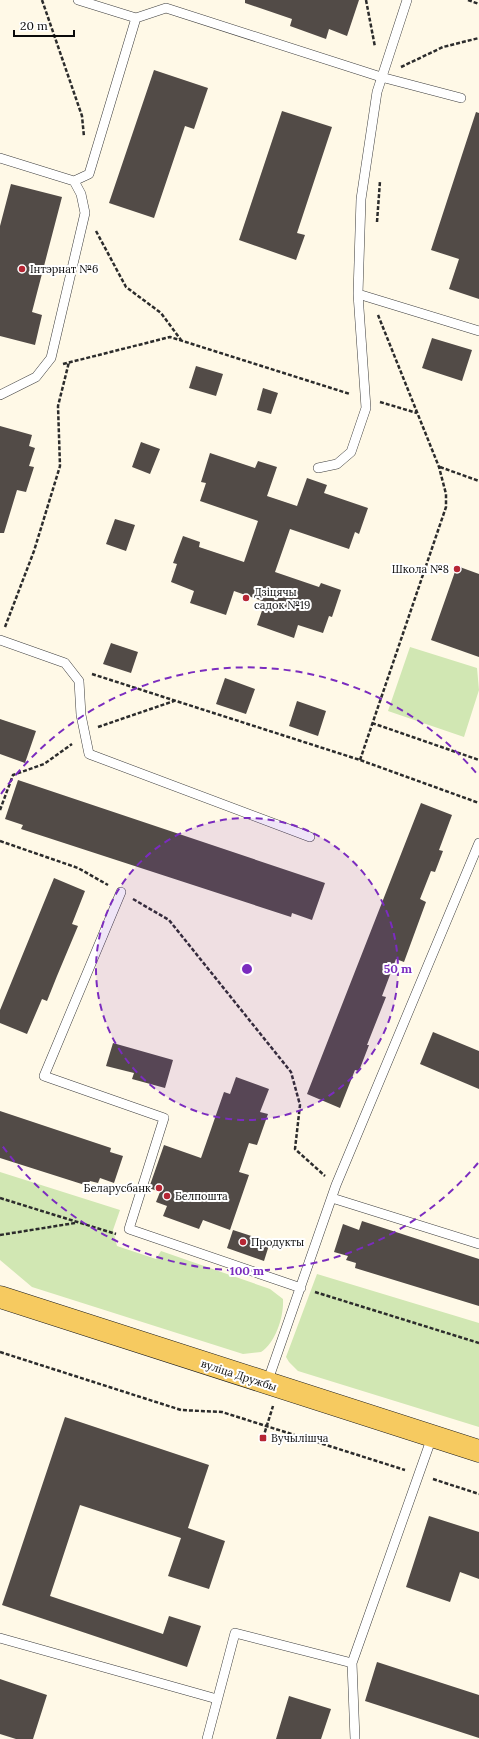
<svg xmlns="http://www.w3.org/2000/svg" width="479" height="1739" font-family="Lora,serif">
<style>
.green{fill:#d1e7b3}
.building{fill:#524b47}
.lines{fill:none;stroke-linecap:round;stroke-linejoin:round}
.service-casing{stroke:#3d3d3d;stroke-width:10}
.primary-casing{stroke:#1b1b1b;stroke-width:23}
.path{stroke:#2c2c2c;stroke-width:2.5;stroke-dasharray:4 2;stroke-linecap:butt}
.service{stroke:#fff;stroke-width:9}
.primary{stroke:#f6ca60;stroke-width:22}
.ring{fill:none;stroke:#7b2cbf;stroke-width:2;stroke-dasharray:7 5}
.poi-dot{fill:#b62634;stroke:#fff;stroke-width:1.5}
.labels{text-anchor:middle;dominant-baseline:central;stroke-width:4;stroke-linejoin:round;paint-order:stroke}
.poi-label{font-size:11px;fill:#0a0a0a;stroke:#fff;text-anchor:start}
.street-label{font-size:11px;fill:#0a0a0a;stroke:#fff}
.centre{fill:#7b2cbf;stroke:#fff;stroke-width:2}
.ring-label{font-size:12px;text-anchor:middle;font-weight:bold;fill:#7b2cbf;stroke:#fff;stroke-width:4;stroke-linejoin:round;paint-order:stroke}
</style>
<rect width="100%" height="100%" fill="#fff9e7"/>
<!-- green -->
<path class="green" d="M410 647 477 668 479 690 464 737 388 711Z
M0 1172 120 1210 113 1230 117 1246 156 1259 161 1251 270 1289 283 1299C284 1316 276 1342 261 1352L243 1354 32 1287 0 1260Z
M317 1274 479 1323V1427L298 1371 289 1362 286 1357Z"/>
<!-- building -->
<path class="building" d="M245 0H359L347 36 329 29 326 39 290 26 292 19 245 3Z
M154 70 208 88 194 129 185 126 154 218 109 203Z
M282 111 332 127 297 233 305 235 296 260 239 240Z
M476 112 479 113V299L449 289 459 259 431 250Z
M11 184 62 197 32 312 42 315 35 345 0 336V226Z
M432 338 472 350 462 381 422 368Z
M196 366 223 374 216 396 189 388Z
M263 388 278 393 271 414 257 410Z
M0 426 32 435 29 446 35 448 29 466 34 467 26 492 17 490 4 533H0Z
M141 442 160 449 150 474 132 467Z
M210 453 255 468 258 461 277 467 267 496 297 506 307 478 327 485 324 493 368 508 359 534 355 532 349 549 290 529 275 572 319 587 321 583 341 590 332 617 329 616 323 633 298 625 294 638 257 625 265 602 234 591 226 615 190 603 194 591 171 582 177 564 173 563 183 536 200 542 199 547 244 562 258 521 200 501 206 483 201 482Z
M115 519 135 525 126 551 106 544Z
M457 566 479 574V657L431 640Z
M111 643 138 652 131 673 103 664Z
M225 678 255 689 246 714 216 704Z
M297 701 326 711 318 736 289 726Z
M0 719 36 731 25 763 0 754Z
M18 780 325 883 312 920 292 913 291 917 21 829 23 825 5 819Z
M421 803 452 815 439 850 443 851 435 872 431 871 420 899 426 902 404 962 396 959 382 996 386 997 367 1045H369L359 1071 355 1070 340 1108 307 1094Z
M54 878 85 891 72 924 78 926 57 976 47 1001 42 999 27 1034 0 1023V1010Z
M433 1032 479 1051V1089L420 1064Z
M113 1043 173 1060 165 1088 132 1079 134 1073 106 1066Z
M236 1077 269 1089 260 1112 268 1114 257 1145 249 1143 239 1172 249 1175 230 1230 203 1220 199 1229 163 1216 167 1206 156 1202 160 1192 149 1188 164 1145 201 1158 224 1092 230 1094Z
M0 1111 111 1148 110 1152 123 1156 114 1183 100 1178 98 1183 90 1181 88 1186 0 1158Z
M362 1221 479 1259V1306L355 1268 356 1263 346 1260 348 1256 334 1252 343 1224 359 1230Z
M233 1230 270 1242 264 1261 227 1248Z
M65 1417 209 1465 188 1528 225 1541 209 1589 168 1576 181 1538 80 1505 50 1596 163 1634 169 1616 201 1626 187 1667 2 1605Z
M429 1516 479 1532V1579L460 1572 450 1602 406 1587Z
M377 1662 479 1695V1738L365 1701Z
M0 1679 47 1695 33 1739H16L0 1734Z
M289 1696 331 1709 321 1739H276Z"/>
<g class="lines">
<defs>
<path id="service" d="M78 0 136 18 166 8 381 77 461 98
M0 158 74 181 89 174 136 18
M358 294 479 331
M0 395 36 377 51 358 85 213 81 194 74 181
M318 468 337 464 351 452 366 408 358 294 361 199 377 92 407 0
M0 640 65 663 79 681 81 715 89 754 310 837
M121 892 44 1076 164 1118 129 1229 301 1288
M332 1198 479 1244
M267 1383 336 1185 479 843
M0 1638 217 1699
M207 1739 235 1633 352 1663
M355 1739 352 1663 432 1437"/>
<path id="primary" d="M0 1297 479 1451"/>
</defs>
<!-- service casing -->
<use href="#service" class="service-casing"/>
<!-- primary casing -->
<use href="#primary" class="primary-casing"/>
<!-- path -->
<path class="path" d="M42 0 82 116 84 137
M366 0 375 47
M468 0 479 4
M401 67 443 47 479 38
M377 222 380 181
M96 231 126 287 161 313 181 340
M63 364 170 337 350 394
M380 402 417 413
M440 467 479 481
M5 627 34 551 60 466 58 406 69 362
M92 674 360 760 479 803
M372 723 479 760
M98 727 174 701
M360 760 446 507V494L439 467 378 315
M0 810 13 775 44 764 72 744
M0 841 78 868 108 885
M133 899 169 920 291 1072 300 1105 295 1149 325 1176
M0 1198 116 1234
M0 1235 75 1223
M315 1292 479 1343
M0 1352 181 1410 222 1412 405 1470
M263 1438 273 1406
M433 1479 479 1494"/>
<!-- service -->
<use href="#service" class="service"/>
<!-- primary -->
<use href="#primary" class="primary"/>
</g>
<!-- distance rings -->
<circle cx="247" cy="969" r="151" fill="#7b2cbf" fill-opacity=".12"/>
<g class="ring">
<circle cx="247" cy="969" r="151"/>
<path d="M478 1163A302 302 0 0 1 1 1144M1 794A302 302 0 0 1 478 775"/>
</g>
<!-- markers -->
<g class="poi-dot">
<circle cx="22" cy="269" r="4"/>
<circle cx="457" cy="569" r="4"/>
<circle cx="246" cy="598" r="4"/>
<circle cx="159" cy="1188" r="4"/>
<circle cx="167" cy="1196" r="4"/>
<circle cx="243" cy="1242" r="4"/>
<rect x="259" y="1434" width="8" height="8" rx="2"/>
</g>
<g class="labels">
<!-- poi labels -->
<g class="poi-label">
<text x="30" y="269">Інтэрнат №6</text>
<text x="449" y="569" text-anchor="end">Школа №8</text>
<text x="254" y="592">Дзіцячы<tspan x="254" dy="13">садок №19</tspan></text>
<text x="151" y="1188" text-anchor="end">Беларусбанк</text>
<text x="175" y="1196">Белпошта</text>
<text x="251" y="1242">Продукты</text>
<text x="271" y="1438">Вучылішча</text>
</g>
<!-- street labels -->
<g class="street-label">
<text transform="translate(239 1375) rotate(18)">вуліца Дружбы</text>
</g>
</g>
<circle cx="247" cy="969" r="6" class="centre"/>
<g class="ring-label">
<text x="398" y="973">50 m</text>
<text x="247" y="1275">100 m</text>
</g>
<!-- scale -->
<path d="M14 30v6h60v-6" fill="none" stroke="#0a0a0a" stroke-width="2"/>
<text x="20" y="30" font-size="12" fill="#0a0a0a" stroke="#ffffff" stroke-width="3" paint-order="stroke">20 m</text>
</svg>
